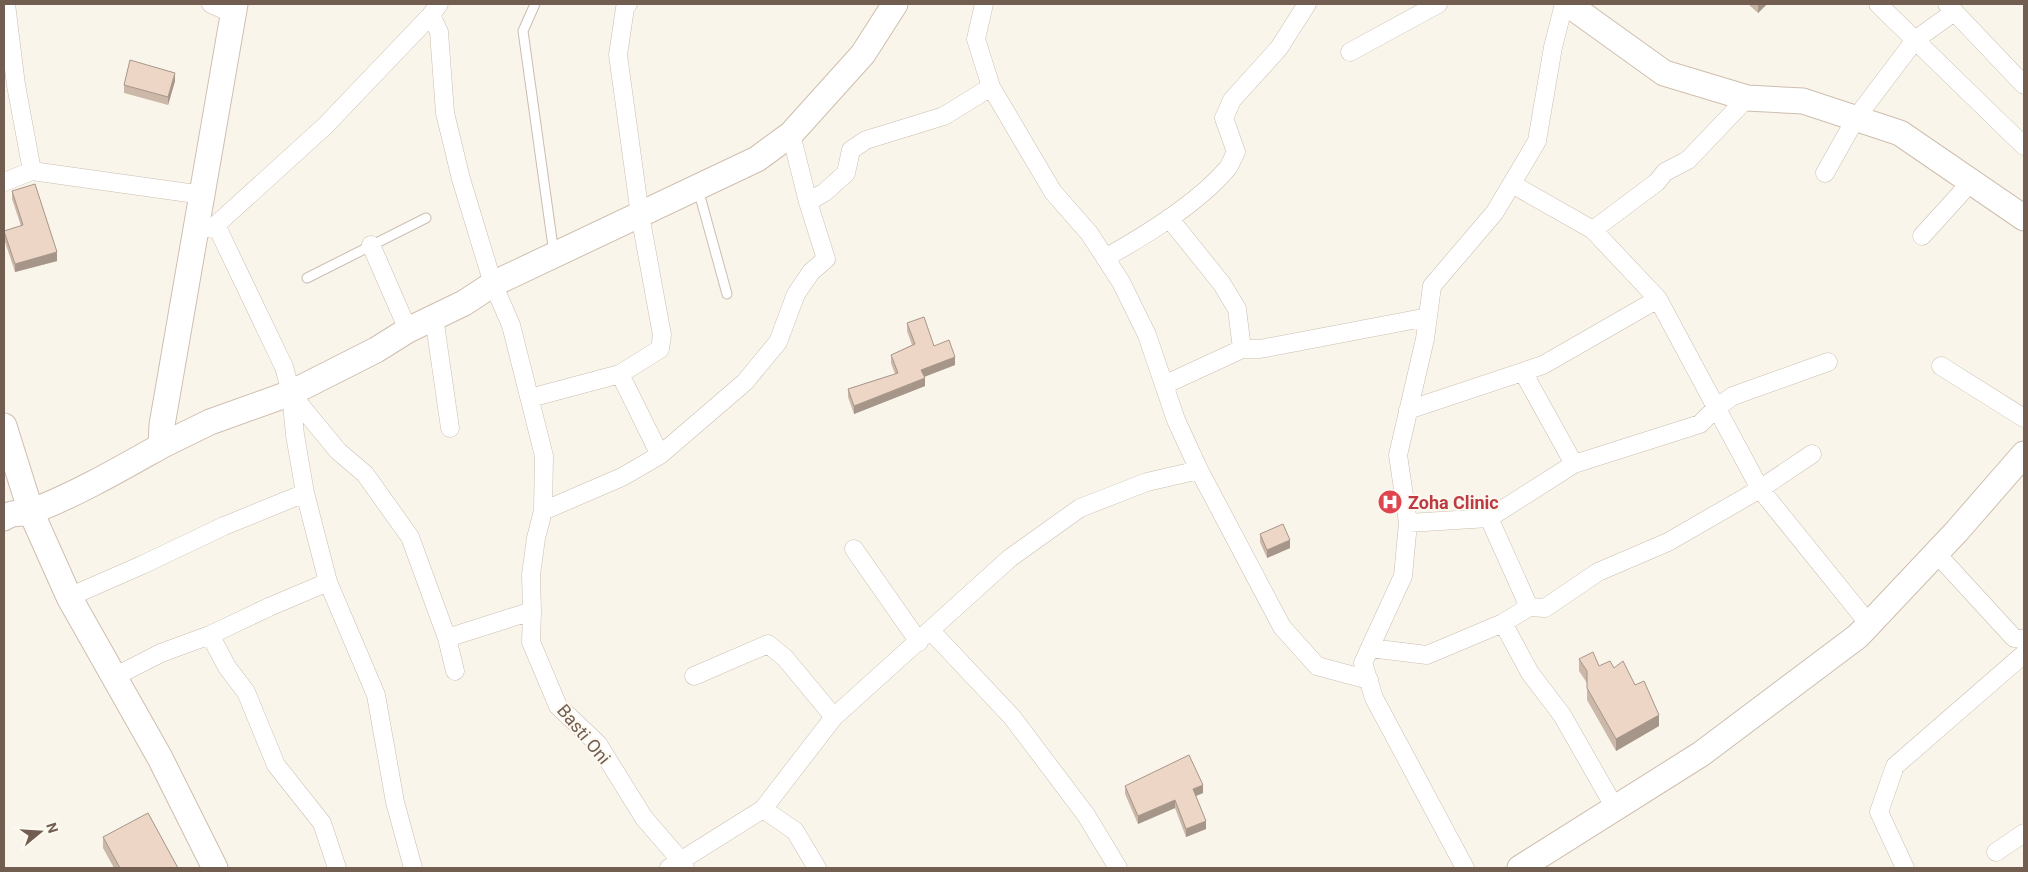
<svg xmlns="http://www.w3.org/2000/svg" width="2028" height="872" font-family="Roboto,sans-serif">
<style>
.lines{fill:none;stroke-linecap:round;stroke-linejoin:round}
.lane-casing{stroke:#cbbdb1;stroke-width:11}
.street-casing{stroke:#cbbdb1;stroke-width:19}
.secondary-casing{stroke:#cebeaf;stroke-width:27}
.lane{stroke:#fff;stroke-width:9}
.street{stroke:#fff;stroke-width:18}
.secondary{stroke:#fff;stroke-width:25}
.wall{fill:#ccb8a9}
.shaded-wall{fill:#a6968a}
.building{fill:#edd6c5;stroke:#a6968a}
.labels{text-anchor:middle;dominant-baseline:central;stroke-width:4;stroke-linejoin:round;paint-order:stroke}
.health-label{font-size:18px;font-weight:bold;fill:#be3a42;stroke:#fdf9f0;text-anchor:start}
.street-label{font-size:18px;fill:#725e50;stroke:#fdf9f0}
</style>
<rect width="100%" height="100%" fill="#faf5ea"/>
<g class="lines">
<defs>
<path id="lane" d="M535 4 523 31 554 254
M698 189 727 294
M307 278 426 218"/>
<path id="street" d="M211 4 234 14
M984 4 976 39 991 87 1053 192 1089 233 1121 282 1147 335 1176 420 1199 470 1282 627 1317 666 1369 680
M1878 4 2024 146
M1947 4 2024 85
M431 15 439 32 445 113 461 179 493 284 511 325 544 456 543 511 536 538 531 575 532 611 447 638
M1350 52 1438 4
M32 171 203 195
M1825 173 1856 118 1915 40 1954 12
M4 182 32 171 16 85 6 4
M1512 184 1593 230 1658 299 1760 489 1869 624
M808 202 825 192 846 173 851 150 866 140 944 116 991 87
M1169 218 1222 284 1237 309 1242 349
M204 229 216 225 325 126 431 15 439 4
M1593 230 1657 182 1665 172 1688 160 1747 98
M1922 236 1971 182
M371 245 408 330
M1105 258C1146 235 1197 204 1227 169 1231 164 1233 157 1236 152L1224 118 1232 100 1279 48 1307 4
M434 317 450 428
M1941 366 2024 418
M1523 372 1574 464
M620 374 660 455
M1164 385 1242 349H1260L1428 317
M291 394 338 451 365 474 410 537 447 638 455 671
M530 398 620 374 660 349 662 335 640 215 618 55 625 8 628 4
M1408 410 1543 365 1658 299
M305 493 328 582 376 695 395 802 413 868
M543 511 622 477 660 455 745 382 778 342 796 294 811 272 826 259 808 202 791 134
M1489 518 1529 607
M1408 523 1489 518 1574 464 1700 424 1717 407 1733 396 1828 362
M854 549 919 642
M1936 553 2014 638 2024 639
M69 597 142 565 224 526 305 493 295 435 291 393 284 367 216 225
M532 611 531 642 558 706 598 744 644 818 682 862 685 868
M1503 623 1530 673 1562 715 1615 808
M931 631 1012 717 1086 815 1118 868
M210 635 227 667 246 692 276 765 322 823 337 868
M1370 648 1427 655 1503 623 1529 607 1545 608 1598 572 1668 542 1760 489 1812 454
M694 676 768 644 785 658 834 717
M114 677 161 653 210 635 269 607 328 582
M763 809 795 831 817 868
M1996 852 2024 833
M669 868 763 809 834 717 1010 558 1080 508 1147 482 1199 470
M1465 868 1374 698 1363 663 1403 576 1408 523 1398 455 1425 339 1432 286 1495 212 1537 141 1553 47 1564 4
M1905 868 1879 812 1895 766 2024 654"/>
<path id="secondary" d="M1568 4 1664 73 1747 98 1803 101 1900 133 2024 218
M4 426 31 512 69 597 160 758 215 868
M161 446 210 422 291 393 376 350 408 330 464 303 493 284 757 159 791 134 863 54 895 4
M4 518C15 510 22 516 33 511 77 494 120 469 161 446L162 425 235 4
M1520 868 1701 754 1858 636 1957 531 2024 454"/>
</defs>
<!-- lane casing -->
<use href="#lane" class="lane-casing"/>
<!-- street casing -->
<use href="#street" class="street-casing"/>
<!-- secondary casing -->
<use href="#secondary" class="secondary-casing"/>
<!-- lane -->
<use href="#lane" class="lane"/>
<!-- street -->
<use href="#street" class="street"/>
<!-- secondary -->
<use href="#secondary" class="secondary"/>
</g>
<!-- wall -->
<path class="wall" d="M1748 4H1767L1758 13Z
M175 81 168 105 124 93V85Z
M12 191 57 261 15 272 4 239V231L21 226 12 199Z
M907 323 934 346 955 365 924 377 925 386 854 414 848 397V389L895 374 891 363V355L912 345 907 331Z
M1260 534 1290 548 1267 558 1260 542Z
M1579 659 1599 666 1614 668 1635 685 1659 726 1616 751 1587 700V683L1579 671Z
M1125 786 1203 793 1196 796 1206 829 1186 837 1175 808 1138 824 1125 794Z
M103 837 178 868H114L103 848Z"/>
<!-- shaded-wall -->
<path class="shaded-wall" d="M1759 4H1767L1758 13V5Z
M175 73V81L168 105V97Z
M57 252V261L15 272V264Z
M955 357V365L921 378V370Z
M925 378V386L854 414V406Z
M1290 540V548L1267 558V550Z
M1659 715V726L1616 751V739Z
M1203 785V793L1193 797V789Z
M1175 800V808L1138 824V816Z
M1206 821V829L1186 837V829Z"/>
<!-- building -->
<path class="building" d="M130 60 175 73 168 97 124 85Z
M35 184 57 252 15 264 4 231 23 225 12 191Z
M924 317 934 346 949 340 955 357 921 370 925 378 854 406 848 389 898 373 891 355 915 344 907 323Z
M1283 524 1290 540 1267 550 1260 534Z
M1593 652 1599 666 1610 661 1614 668 1623 661 1635 685 1644 681 1659 715 1616 739 1587 688V671L1579 659Z
M1189 755 1203 785 1193 789 1206 821 1186 829 1175 800 1138 816 1125 786Z
M148 813 178 868H120L103 837Z"/>
<!-- icons -->
<defs>
<symbol id="hospital-disc" viewBox="-11 -11 22 22"><circle r="9.5" fill="#e0444e" stroke="#fdf9f0"/><path d="M-5-5h3v3.5h4V-5h3V5h-3V1.5h-4V5h-3Z" fill="#fff"/></symbol>
</defs>
<g fill-rule="evenodd">
<use href="#hospital-disc" x="1376" y="488" width="28" height="28"/>
</g>
<g class="labels">
<!-- health labels -->
<g class="health-label">
<text x="1408" y="502">Zoha Clinic</text>
</g>
<!-- street labels -->
<g class="street-label">
<text transform="translate(584 734) rotate(50)">Basti Oni</text>
</g>
</g>
<!-- border -->
<rect width="2028" height="872" fill="none" stroke="#725e50" stroke-width="10"/>
<!-- north arrow -->
<g transform="translate(40 832) rotate(72)" stroke="#fdf9f0" stroke-width="4" paint-order="stroke">
<path d="M0-4L9 19L0 12L-9 19Z" fill="#725e50"/>
<text y="-8" font-size="14" font-weight="bold" text-anchor="middle" fill="#725e50">N</text>
</g>
</svg>
